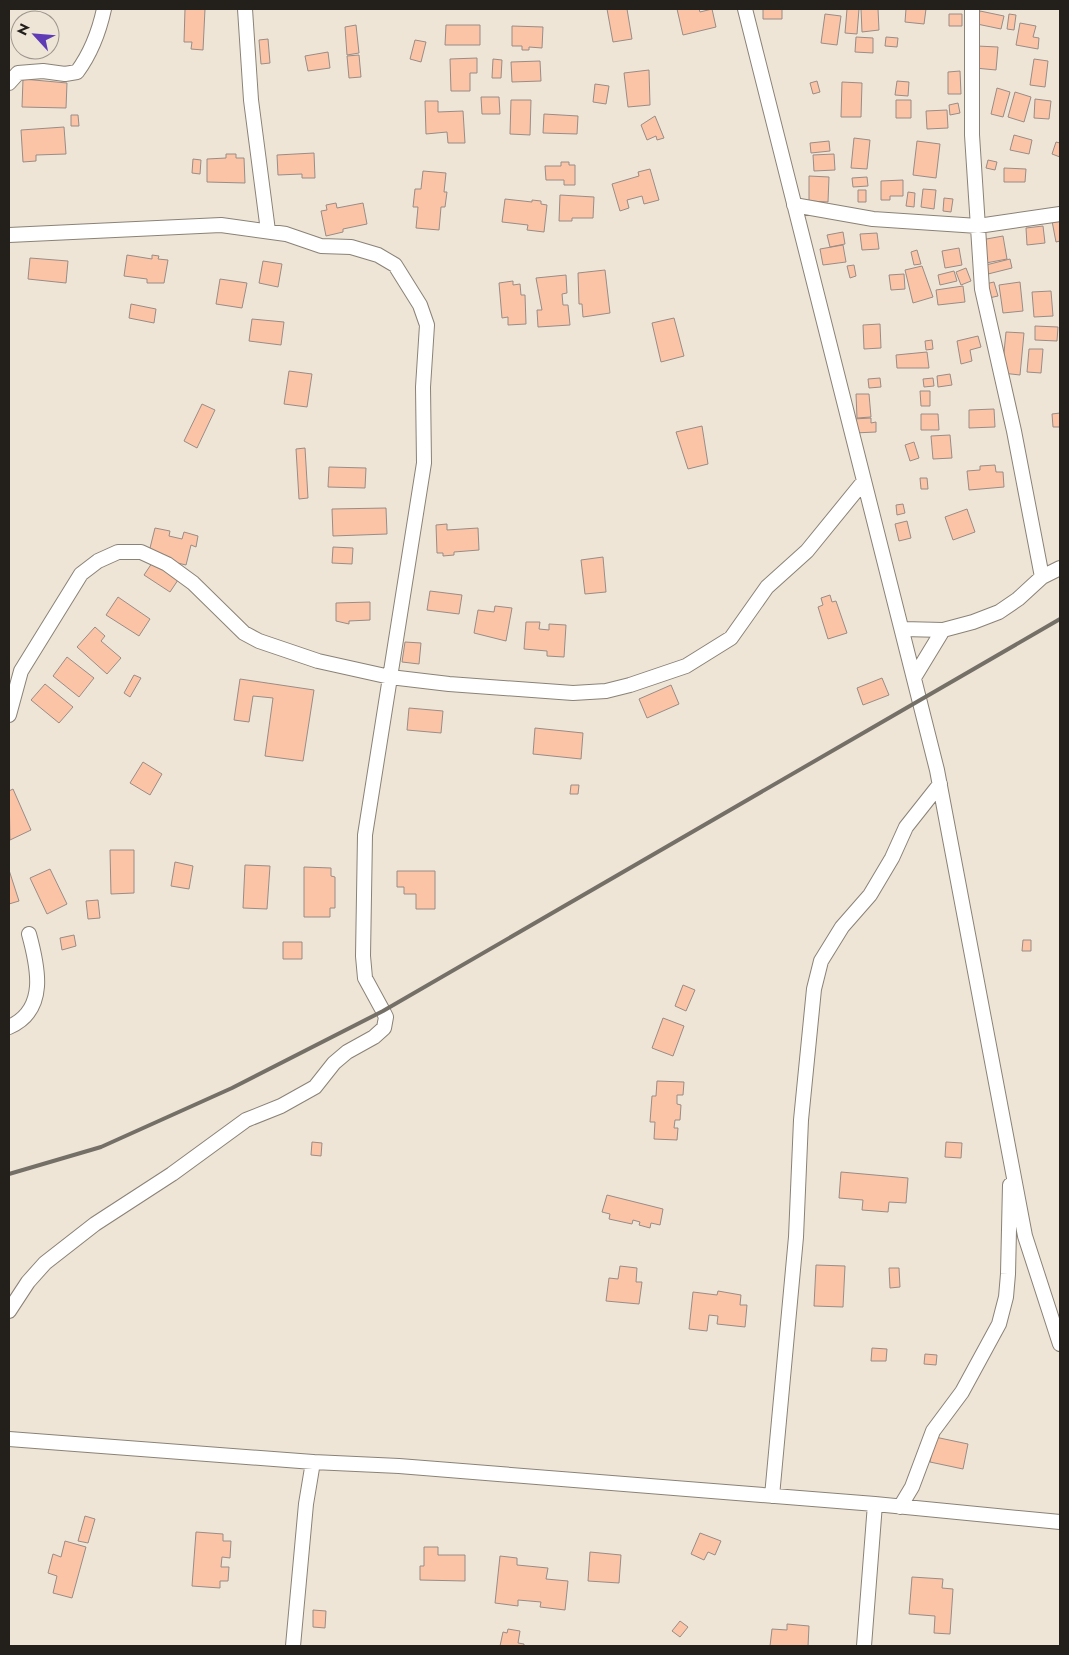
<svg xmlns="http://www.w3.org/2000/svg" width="1069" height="1655" font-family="Jost,sans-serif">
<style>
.building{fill:#fbc4a7;stroke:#9a8c85}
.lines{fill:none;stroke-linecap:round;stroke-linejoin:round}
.street-casing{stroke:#8a8276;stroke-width:16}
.street{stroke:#fff;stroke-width:14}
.rail{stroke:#757067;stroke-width:4}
</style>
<rect width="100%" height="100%" fill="#eee5d7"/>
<!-- building -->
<path class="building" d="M185 9H205L203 50 191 49 192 42H184Z
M607 9H627L632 39 613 42Z
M677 9H699L700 12 712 9 716 27 683 35Z
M763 9H782V19H763Z
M847 9H859L857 34 845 33Z
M861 9H878L879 30 862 32Z
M906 9H926L924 24 905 22Z
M980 11 1004 16 1001 29 977 24Z
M825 14 841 16 837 45 821 43Z
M949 14H962V26H949Z
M1009 14 1016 15 1014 30 1007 29Z
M1020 23 1036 26 1033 37 1039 38 1038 49 1016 45Z
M356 25 359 53 347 55 345 27Z
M446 25H480V45H445Z
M512 26 543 27 542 48 529 47V50H522V46H512Z
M856 37 873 38V53L855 52Z
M886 37 898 38 897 47 885 46Z
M268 39 270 63 261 64 259 40Z
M415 40 426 42 421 62 410 59Z
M977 46 998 47 996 70 975 68Z
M328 52 330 68 308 71 305 56Z
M359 55 361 77 349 78 347 56Z
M477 58V73H470V91H451L450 59Z
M493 59 502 60 501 78H492Z
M1034 59 1048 61 1045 87 1030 85Z
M540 61 541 81 512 82 511 62Z
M649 70 650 105 628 107 624 73Z
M960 71 961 94H948V72Z
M23 79 67 83 66 108 22 107Z
M817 81 820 92 813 94 810 83Z
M897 81 909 82 908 96 895 95Z
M842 82 862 83 861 117H841Z
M595 84 609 86 606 104 593 102Z
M997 88 1010 92 1003 117 991 114Z
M1015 92 1031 97 1024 122 1008 117Z
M481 97H499L500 114H482Z
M1035 99 1051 101 1049 119 1034 118Z
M511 100H531L530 135 510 134Z
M896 100H911V118H896Z
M425 101H438V112L463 111 465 143H448L447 132 426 134Z
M958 103 960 113 950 115 949 105Z
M947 110 948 128 927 129 926 111Z
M544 114 578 116 577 134 543 133Z
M71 115H78L79 126H71Z
M655 116 664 138 657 140 656 136 647 140 641 125Z
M64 127 66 154 36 155V161L23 162 21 130Z
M1014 135 1032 140 1029 154 1010 150Z
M854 138 870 140 867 169 851 168Z
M829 141 830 151 811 153 810 143Z
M917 141 940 144 936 178 913 175Z
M1056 142 1060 143V157L1052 154Z
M314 153 315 178H302V174L278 175 277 155Z
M226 154H236V158H244L245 183 207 182V159L226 158Z
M834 154 835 170 814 171 813 155Z
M193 159 201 160 200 174 192 173Z
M988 160 997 162 995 170 986 168Z
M561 162H569V165H575V185H564V180H546L545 166H561Z
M1004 168 1026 169 1025 182H1004Z
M650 169 659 200 644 204 642 196 627 200 629 208 620 211 612 184 639 176 638 172Z
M423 171 446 173 444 192H447L445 207H441L439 230 416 228 418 207H413L415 189H421Z
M809 176 829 177 828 202 809 201Z
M867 177 868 186 853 187 852 178Z
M903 180V196H890V200H881V181Z
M923 189 936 190 934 209 921 207Z
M858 190H866V202H858Z
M908 192 915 193 914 207 906 206Z
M560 195 594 197 593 218H572V221H559Z
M944 198 953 199 951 212 943 211Z
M505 199 532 202V200L541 201V204L547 205 544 232 527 230 528 225 502 222Z
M336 203 337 208 363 203 367 224 343 229V232L326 236 321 211 327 210 326 205Z
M1060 220V241L1056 242 1052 221Z
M1043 226 1045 243 1027 245 1026 228Z
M843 232 845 244 830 247 827 235Z
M877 233 879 249 862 250 860 234Z
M1003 236 1007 259 986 263 981 240Z
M843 245 846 262 823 265 820 249Z
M959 248 962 265 945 268 942 251Z
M917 250 921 264 914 265 911 252Z
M127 255 152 259V255L159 256 158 259 168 260 164 283H147V279L124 276Z
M30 258 68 261 66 283 28 279Z
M1010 259 1012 268 988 274 986 265Z
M263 261 282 264 278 287 259 283Z
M854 265 856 276 850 278 847 266Z
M922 266 933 297 913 303 905 270Z
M966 268 971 281 961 285 956 272Z
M605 270 610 313 583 317 582 304H579L578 273Z
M954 271 957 281 940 285 938 275Z
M904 274 905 289 891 290 889 275Z
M566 275 567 293 562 294 563 305H568L570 325 538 327 537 310H542L536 278Z
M220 279 247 283 242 308 216 304Z
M513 281V285L520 284 521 295H525L526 324 508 325V317L502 318 499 283Z
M994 282 998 296 989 298 985 284Z
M1020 282 1023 311 1003 313 999 285Z
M963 286 965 302 938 305 936 290Z
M1051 291 1053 316 1034 317 1032 292Z
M131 304 156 309 154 323 129 318Z
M674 318 684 356 661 362 652 323Z
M252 319 284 322 281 345 249 341Z
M880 324 881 348 864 349 863 325Z
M1035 326 1058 327 1057 341 1035 340Z
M1006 332 1024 333 1020 375 1002 373Z
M978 336 981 347 970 350 972 361 961 364 957 341Z
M932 340 933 349 926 350 925 341Z
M1029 349H1043L1041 373 1027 372Z
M927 352 929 368H897L896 355Z
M289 371 312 374 307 407 284 404Z
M950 374 952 385 938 387 937 376Z
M880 378 881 387 869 388 868 379Z
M933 378 934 386 924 387 923 379Z
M920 391H930V406H921Z
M856 394H869L871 417 857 418Z
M202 404 215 410 197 448 184 441Z
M994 409 995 427 969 428V410Z
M1060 413V427H1053L1052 414Z
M921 414H938L939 430H921Z
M871 418V423L876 422V432L854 433 853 419Z
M702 426 708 464 688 469 676 432Z
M950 435 952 458 933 459 931 436Z
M914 442 919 458 910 461 905 445Z
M305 448 308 498 299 499 296 449Z
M995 465 996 472H1003L1004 487 969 490 967 471 980 470V466Z
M329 467 366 468 365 488 328 487Z
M920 478H927L928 489H921Z
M903 504 905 513 897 515 896 505Z
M386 508 387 534 333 536 332 509Z
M967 509 975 532 953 540 945 517Z
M907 521 911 538 899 541 895 524Z
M447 524V530L478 528 479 550 454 552V555L443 556V553H437L436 525Z
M155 528 170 531 169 536 182 539 184 532 198 536 196 547 191 545 186 565 148 556Z
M333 547 353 548 352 564 332 563Z
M603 557 606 592 585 594 581 560Z
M154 560 180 577 170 592 144 575Z
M430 591 462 595 459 614 427 610Z
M830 595 832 602 836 601 847 633 828 639 818 607 823 605 821 598Z
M118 597 150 619 139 636 106 615Z
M370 602V620L349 621V624L336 621V603Z
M495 606 512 608 506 641 474 633 478 610 494 612Z
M526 622H540L539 629 549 630V624L566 625 564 657 547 656V651L524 649Z
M95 627 105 636 101 641 121 658 107 674 77 647Z
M405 642 421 643 419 664 402 662Z
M67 657 94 678 79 697 53 676Z
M134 675 141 678 130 697 124 693Z
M882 678 889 695 863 705 857 688Z
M240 679 314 690 303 761 265 756 273 698 253 696 249 722 234 720Z
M45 684 73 707 59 723 31 700Z
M671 685 679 704 647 718 639 699Z
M409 708 443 711 441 733 407 730Z
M535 728 583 733 581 759 533 754Z
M143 762 162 774 150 795 130 783Z
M571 785H579L578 794H570Z
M13 789 31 830 10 840 9 791Z
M110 850H134V893L111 894Z
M175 862 193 866 189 889 171 886Z
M245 865 270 866 267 909 243 908Z
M304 867 331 868V876L335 877V908H330V917H304Z
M50 869 67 904 47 914 30 878Z
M9 870 19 901 9 904Z
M397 871H435V909H416V894H404V887H397Z
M98 900 100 918 88 919 86 901Z
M74 935 76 946 62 950 60 938Z
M1023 940H1031V951H1022Z
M283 942H302V959H283Z
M683 985 695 990 686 1011 675 1006Z
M663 1018 684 1026 673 1056 652 1048Z
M657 1081 684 1082 683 1095H677V1104L681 1105 680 1120H675L674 1128H678L677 1140 654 1139 655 1122H650L652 1096H656Z
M312 1142 322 1143 321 1156 311 1155Z
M946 1142 962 1143 961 1158 945 1157Z
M841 1172 908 1178 906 1203 889 1202 888 1212 862 1210 863 1200 839 1198Z
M607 1195 663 1209 660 1225 651 1223 650 1228 639 1225 640 1222 633 1220 632 1224 609 1219 610 1214 602 1212Z
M816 1265 845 1266 843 1307 814 1306Z
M620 1266 637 1268 636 1282H642L639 1304 606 1301 609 1278 618 1279Z
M889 1268H899L900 1287 890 1288Z
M718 1291 741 1295 740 1305H747L745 1327 717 1324 718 1316 709 1315 707 1331 689 1329 693 1292 717 1295Z
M872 1348 887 1349 886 1361H871Z
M925 1354 937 1355 936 1365 924 1364Z
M935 1437 968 1444 963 1469 930 1462Z
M85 1516 95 1519 88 1543 78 1541Z
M196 1532 223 1534V1541H231L230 1558 222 1557 221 1567H229L228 1581H220V1588L192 1586Z
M700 1533 721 1541 715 1555 708 1552 704 1560 691 1554Z
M65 1541 86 1547 72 1598 53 1593 57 1576 48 1573 53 1554 61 1557Z
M424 1547H438V1555H465V1581L420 1580V1566H424Z
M590 1552 621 1555 619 1583 588 1581Z
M500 1556 517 1558V1565L548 1568 546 1579 568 1581 565 1610 540 1607 541 1602 518 1600V1606L495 1603Z
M912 1577 943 1579 942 1588 953 1589 950 1634 934 1633 935 1616 909 1614Z
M313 1610 326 1611 325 1628 313 1627Z
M680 1621 688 1627 680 1637 672 1631Z
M787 1624 809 1626 808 1646H770L772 1629 787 1630Z
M508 1629 520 1631 518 1643 524 1644V1646H500L503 1632 507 1633Z"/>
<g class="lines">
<defs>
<path id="street" d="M245 9 251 100 268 231
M745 9 937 770 1025 1236 1060 1344
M972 9V135L982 289 1014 431 1042 577
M9 83 18 73 43 71 65 74 77 72C91 53 99 32 104 9
M794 205 873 219 978 226 1060 214
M9 235 221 225 286 234 321 246 351 247 378 255 395 265 420 305 427 325 423 387 424 463 365 835 363 956 365 978 383 1011 386 1017 384 1028 374 1037 347 1052 334 1063 315 1087 281 1106 246 1120 172 1174 95 1224 45 1263 28 1282 9 1311
M903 629 943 630 973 622 999 612 1018 599 1042 577 1060 568
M915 676 943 630
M9 715 21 671 81 574 98 561 118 552H141L167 564 193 583 244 633 259 641 318 661 390 677 449 684 573 693 606 691 630 685 686 666 731 638 767 587 807 551 864 481
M9 1027C48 1010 38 967 29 934
M9 1439 313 1462 399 1466 875 1504 1060 1522
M772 1496 796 1237 801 1120 814 989 821 961 842 927 870 895 892 858 906 827 940 784
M900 1507 912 1487 933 1431 962 1392 999 1324 1006 1297 1008 1274 1010 1185
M293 1646 306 1504 313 1462
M864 1646 875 1504"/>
</defs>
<!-- street casing -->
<use href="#street" class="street-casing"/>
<!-- street -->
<use href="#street" class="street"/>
<!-- rail -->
<path class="rail" d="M9 1174 101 1147 232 1088 383 1011 1060 619"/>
</g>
<!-- border -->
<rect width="1069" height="1655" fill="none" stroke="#23201b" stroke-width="20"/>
<!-- north arrow -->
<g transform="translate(35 35) rotate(296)"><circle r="24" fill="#eee5d7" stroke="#9d968c"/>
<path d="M0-4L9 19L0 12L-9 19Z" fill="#5f3cb5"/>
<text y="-8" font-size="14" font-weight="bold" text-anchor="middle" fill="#23201b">N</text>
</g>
</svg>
